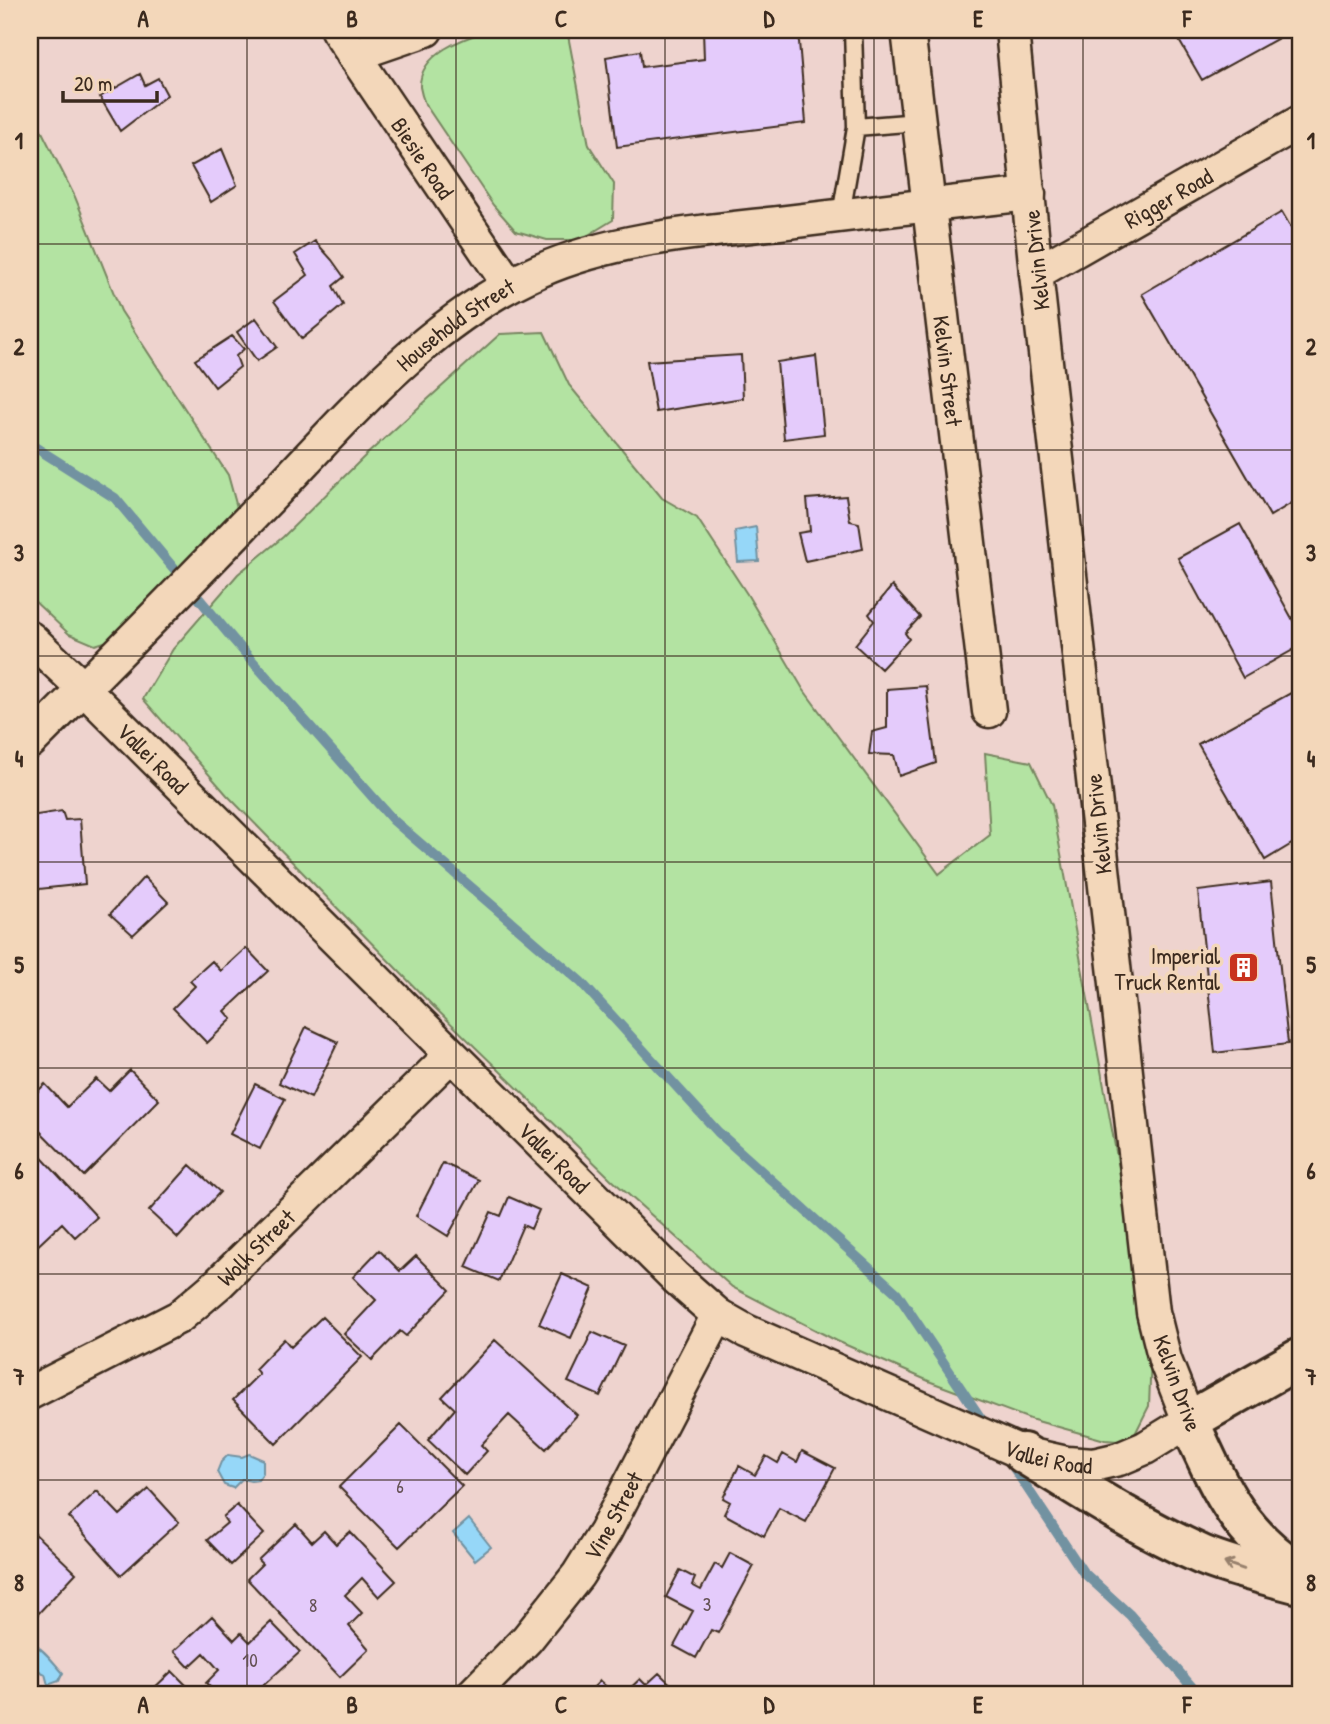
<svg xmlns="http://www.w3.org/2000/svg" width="1330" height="1724" font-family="'Patrick Hand',sans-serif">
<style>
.green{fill:#b3e3a2;stroke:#778660;stroke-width:2}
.water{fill:#96d7f8;stroke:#7292a1;stroke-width:2}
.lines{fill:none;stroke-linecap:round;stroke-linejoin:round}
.stream{stroke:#7292a1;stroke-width:10}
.building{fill:#e4cbfb;stroke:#3b2a1e;stroke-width:2}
.lane-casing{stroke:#3b2a1e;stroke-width:21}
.street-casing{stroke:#3b2a1e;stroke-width:37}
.secondary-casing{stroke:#3b2a1e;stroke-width:44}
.lane{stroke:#f3d7ba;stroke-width:16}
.street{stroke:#f3d7ba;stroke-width:32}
.secondary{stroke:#f3d7ba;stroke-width:38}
.oneway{stroke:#97806c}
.grid{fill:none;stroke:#3b2a1e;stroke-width:2;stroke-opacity:0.55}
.labels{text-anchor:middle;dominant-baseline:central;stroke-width:7;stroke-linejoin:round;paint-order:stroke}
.number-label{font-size:19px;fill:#655255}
.street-label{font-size:23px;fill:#3b2a1e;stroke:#f3d7ba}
.poi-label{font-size:23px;fill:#3b2a1e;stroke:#f3d7ba;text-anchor:end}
.neatline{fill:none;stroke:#3b2a1e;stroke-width:2.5}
.grid-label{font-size:23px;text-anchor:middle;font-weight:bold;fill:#3b2a1e}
</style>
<rect width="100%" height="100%" fill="#eed3ce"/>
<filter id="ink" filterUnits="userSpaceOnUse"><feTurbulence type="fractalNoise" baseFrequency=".0143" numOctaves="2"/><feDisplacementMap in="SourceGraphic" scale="14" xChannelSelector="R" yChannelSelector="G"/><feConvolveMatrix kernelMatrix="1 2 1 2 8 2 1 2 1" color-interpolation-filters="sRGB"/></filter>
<g filter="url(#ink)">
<!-- green -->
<path class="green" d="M490 30H567L589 145 614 184 613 220 580 240H547L516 231 493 205 425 104C423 99 421 93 420 87 419 53 464 38 490 30Z
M30 108 75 197 121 311 228 475 241 522 127 635 95 645 69 634 30 597Z
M544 332 569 385 662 498 697 518 747 594 803 689 939 874 990 835 985 753 1031 762 1052 805 1143 1298 1151 1356 1149 1406 1131 1442 1105 1440 1030 1419 931 1382 837 1341 732 1287 612 1180 432 1005 227 795 143 699 173 649 238 574 283 537 365 456 500 334Z"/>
<!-- water -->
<path class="water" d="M756 527 759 561 738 562 735 531Z
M249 1454 263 1460V1473L258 1480 251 1481 242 1479 233 1488 224 1485 217 1472 221 1462 228 1455 242 1457Z
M469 1519 491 1547 475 1560 453 1533Z
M31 1642C44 1649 53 1662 63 1673L59 1681 48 1685 45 1674 30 1666Z"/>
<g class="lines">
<!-- stream -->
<path class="stream" d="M30 444 115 498 232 638 393 820 581 982 718 1132 897 1293 986 1426
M1010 1462 1083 1572 1130 1615 1198 1694"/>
</g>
<!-- building -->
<path class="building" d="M703 30H798L806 123 617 147 606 57 640 51 642 67 704 59Z
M1173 30H1293L1202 80Z
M140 74 145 85 158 78 167 95 120 131 100 97Z
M222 149 237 185 211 202 191 166Z
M1282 212 1297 238 1300 237V498L1270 516 1142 294Z
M315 241 332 260 344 277 333 286 343 305 302 339 274 301 308 275 295 254Z
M256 318 277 347 257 361 237 332Z
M232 336 244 349 236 356 240 367 215 387 195 360Z
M741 355 743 398 656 412 647 361Z
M816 356 824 434 784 439 777 362Z
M846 496 850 521 859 523 863 549 805 561 798 533 810 531 807 499Z
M1240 524 1300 633V646L1243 678 1178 558Z
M892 586 920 617 905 633 909 639 881 669 855 645 874 621 869 614Z
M926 686 936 763 899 776 894 755 869 754 872 732 887 728V689Z
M1300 688V839L1265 860 1198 744Z
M62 811 65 820 80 819 85 884 30 890V852L33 851 30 840V816Z
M144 877 168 902 133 935 110 914Z
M1271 882 1288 1044 1215 1053 1198 891Z
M246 948 268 971 225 1011 232 1019 207 1043 173 1008 195 986 190 981 212 961 221 971Z
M306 1027 338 1042 311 1098 279 1083Z
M130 1070 159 1100 84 1176 30 1121V1099L45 1084 67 1107 96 1079 109 1091Z
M255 1084 285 1099 260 1149 230 1134Z
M30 1145 97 1217 75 1237 62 1223 30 1253V1197L34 1193 30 1188Z
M443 1163 479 1180 448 1236 416 1216Z
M190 1165 220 1192 178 1238 149 1211Z
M509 1197 539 1210 531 1229 523 1225 499 1281 466 1267 491 1212 501 1216Z
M379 1250 400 1271 416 1256 450 1290 406 1336 400 1331 372 1360 344 1334 376 1300 353 1277Z
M562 1274 593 1288 571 1338 539 1324Z
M322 1317 362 1357 276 1444 233 1400 259 1374 255 1369 284 1339 291 1347Z
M592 1332 624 1346 600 1396 568 1382Z
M495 1340 577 1415 546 1449 509 1415 481 1445 487 1451 465 1475 428 1440 455 1409 442 1397Z
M401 1425 462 1486 399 1547 339 1487Z
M802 1451 835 1468 806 1522 779 1508 764 1536 724 1514 730 1502 723 1498 739 1466 755 1475 766 1456 778 1463 783 1454 797 1462Z
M149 1489 179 1522 121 1575 69 1517 97 1491 120 1515Z
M237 1505 264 1534 231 1565 207 1540 227 1523 223 1517Z
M296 1524 312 1542 324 1531 336 1544 350 1532 396 1581 379 1597 362 1578 345 1595 362 1613 349 1626 369 1649 340 1677 247 1579 262 1564 258 1560Z
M30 1529 76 1573 35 1617 30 1612Z
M730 1553 754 1566 718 1633 711 1630 696 1658 674 1646 693 1611 666 1597 680 1570 695 1578 692 1585 701 1590 715 1564 722 1568Z
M212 1616 234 1640 241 1633 250 1642 271 1622 300 1652 254 1694H217L206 1683 219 1670 204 1653 189 1667 174 1651Z
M172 1671 195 1694H148Z
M659 1673 681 1694H624L640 1679 646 1685Z
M600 1681 614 1694H587Z"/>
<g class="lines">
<defs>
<path id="lane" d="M856 127 919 122
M841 215 856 127 853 30"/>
<g id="street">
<path id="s1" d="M337 30 509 285"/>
<path id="s2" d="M908 30 989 711"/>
<path d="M353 55 426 30"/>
<path id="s3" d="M1036 273 1300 122"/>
<path id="s4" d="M30 638 83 688 676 1278 718 1315 746 1331 1023 1453 1067 1463 1093 1465 1119 1459 1145 1448 1189 1421 1165 1360 1153 1312 1036 273 1012 30"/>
<path id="s5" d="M30 742C109 663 188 583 266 502 347 418 429 319 539 271 615 238 697 232 779 223 862 213 946 203 1029 194"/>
<path id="s6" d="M30 1393 179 1317 219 1283 450 1056"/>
<path id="s7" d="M473 1694 527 1639 578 1575 605 1532 718 1315"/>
</g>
<path id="secondary" d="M1300 1358 1189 1421C1219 1486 1237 1533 1300 1573
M1023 1453C1081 1489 1139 1527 1202 1555 1233 1568 1267 1575 1300 1584"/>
</defs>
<!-- lane casing -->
<use href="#lane" class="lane-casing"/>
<!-- street casing -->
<use href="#street" class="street-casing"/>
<!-- secondary casing -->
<use href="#secondary" class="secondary-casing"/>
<!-- lane -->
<use href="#lane" class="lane"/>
<!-- street -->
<use href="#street" class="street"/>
<!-- secondary -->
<use href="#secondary" class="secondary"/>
</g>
<!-- one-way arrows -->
<defs><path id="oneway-shaft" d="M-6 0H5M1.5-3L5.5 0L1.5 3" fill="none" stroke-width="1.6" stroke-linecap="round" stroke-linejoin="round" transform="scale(1.75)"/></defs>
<use class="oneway" href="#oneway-shaft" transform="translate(1234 1566) rotate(-161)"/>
</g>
<!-- grid -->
<path class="grid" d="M247 30V1694M456 30V1694M665 30V1694M874 30V1694M1083 30V1694M30 244H1300M30 450H1300M30 656H1300M30 862H1300M30 1068H1300M30 1274H1300M30 1480H1300"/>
<!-- icons -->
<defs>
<symbol id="building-square" viewBox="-11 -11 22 22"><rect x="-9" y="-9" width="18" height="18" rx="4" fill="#c8321e" stroke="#f3d7ba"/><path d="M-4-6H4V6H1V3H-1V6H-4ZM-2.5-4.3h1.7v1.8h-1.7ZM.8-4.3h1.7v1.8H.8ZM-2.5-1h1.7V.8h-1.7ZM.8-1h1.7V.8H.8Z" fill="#fff"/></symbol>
</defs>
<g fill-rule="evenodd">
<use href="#building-square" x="1226" y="950" width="35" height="35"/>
</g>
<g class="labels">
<!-- number labels -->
<g class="number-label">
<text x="400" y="1486">6</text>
<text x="707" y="1604">3</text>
<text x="313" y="1605">8</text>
<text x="250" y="1660">10</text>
</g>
<!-- street labels -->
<g class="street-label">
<text stroke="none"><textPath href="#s1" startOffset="154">Biesie Road</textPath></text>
<text stroke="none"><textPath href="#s3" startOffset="152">Rigger Road</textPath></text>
<text transform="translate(1036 260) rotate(-96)">Kelvin Drive</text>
<text stroke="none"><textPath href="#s5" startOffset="597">Household Street</textPath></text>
<text stroke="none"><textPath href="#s2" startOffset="343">Kelvin Street</textPath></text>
<text stroke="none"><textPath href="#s4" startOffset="172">Vallei Road</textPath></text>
<text transform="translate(1098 824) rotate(-96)">Kelvin Drive</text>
<text stroke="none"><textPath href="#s4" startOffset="738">Vallei Road</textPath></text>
<text stroke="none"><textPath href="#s6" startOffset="271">Wolk Street</textPath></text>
<text transform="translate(1178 1383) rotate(70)">Kelvin Drive</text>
<text stroke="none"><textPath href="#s4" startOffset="1326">Vallei Road</textPath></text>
<text stroke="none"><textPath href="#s7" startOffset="228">Vine Street</textPath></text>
</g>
<!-- poi labels -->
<g class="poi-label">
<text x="1220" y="955">Imperial<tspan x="1220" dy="26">Truck Rental</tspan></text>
</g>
</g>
<!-- margin -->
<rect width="1330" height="1724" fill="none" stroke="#f3d7ba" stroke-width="77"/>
<!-- scale -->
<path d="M63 91v10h94v-10" fill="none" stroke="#3b2a1e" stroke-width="3.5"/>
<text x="74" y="91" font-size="21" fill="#3b2a1e" stroke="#f3d7ba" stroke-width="5" paint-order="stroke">20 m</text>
<rect x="38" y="38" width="1254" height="1648" class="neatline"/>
<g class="grid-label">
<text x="143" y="27">A</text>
<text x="352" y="27">B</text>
<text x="561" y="27">C</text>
<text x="769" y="27">D</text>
<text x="978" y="27">E</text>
<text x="1187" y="27">F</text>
<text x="19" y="149">1</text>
<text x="1311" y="149">1</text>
<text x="19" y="355">2</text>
<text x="1311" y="355">2</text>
<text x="19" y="561">3</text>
<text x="1311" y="561">3</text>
<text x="19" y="767">4</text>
<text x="1311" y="767">4</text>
<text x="19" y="973">5</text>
<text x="1311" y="973">5</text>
<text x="19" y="1179">6</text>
<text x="1311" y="1179">6</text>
<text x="19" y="1385">7</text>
<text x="1311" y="1385">7</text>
<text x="19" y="1591">8</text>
<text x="1311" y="1591">8</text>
<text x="143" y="1713">A</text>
<text x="352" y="1713">B</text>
<text x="561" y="1713">C</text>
<text x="769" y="1713">D</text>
<text x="978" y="1713">E</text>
<text x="1187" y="1713">F</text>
</g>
</svg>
